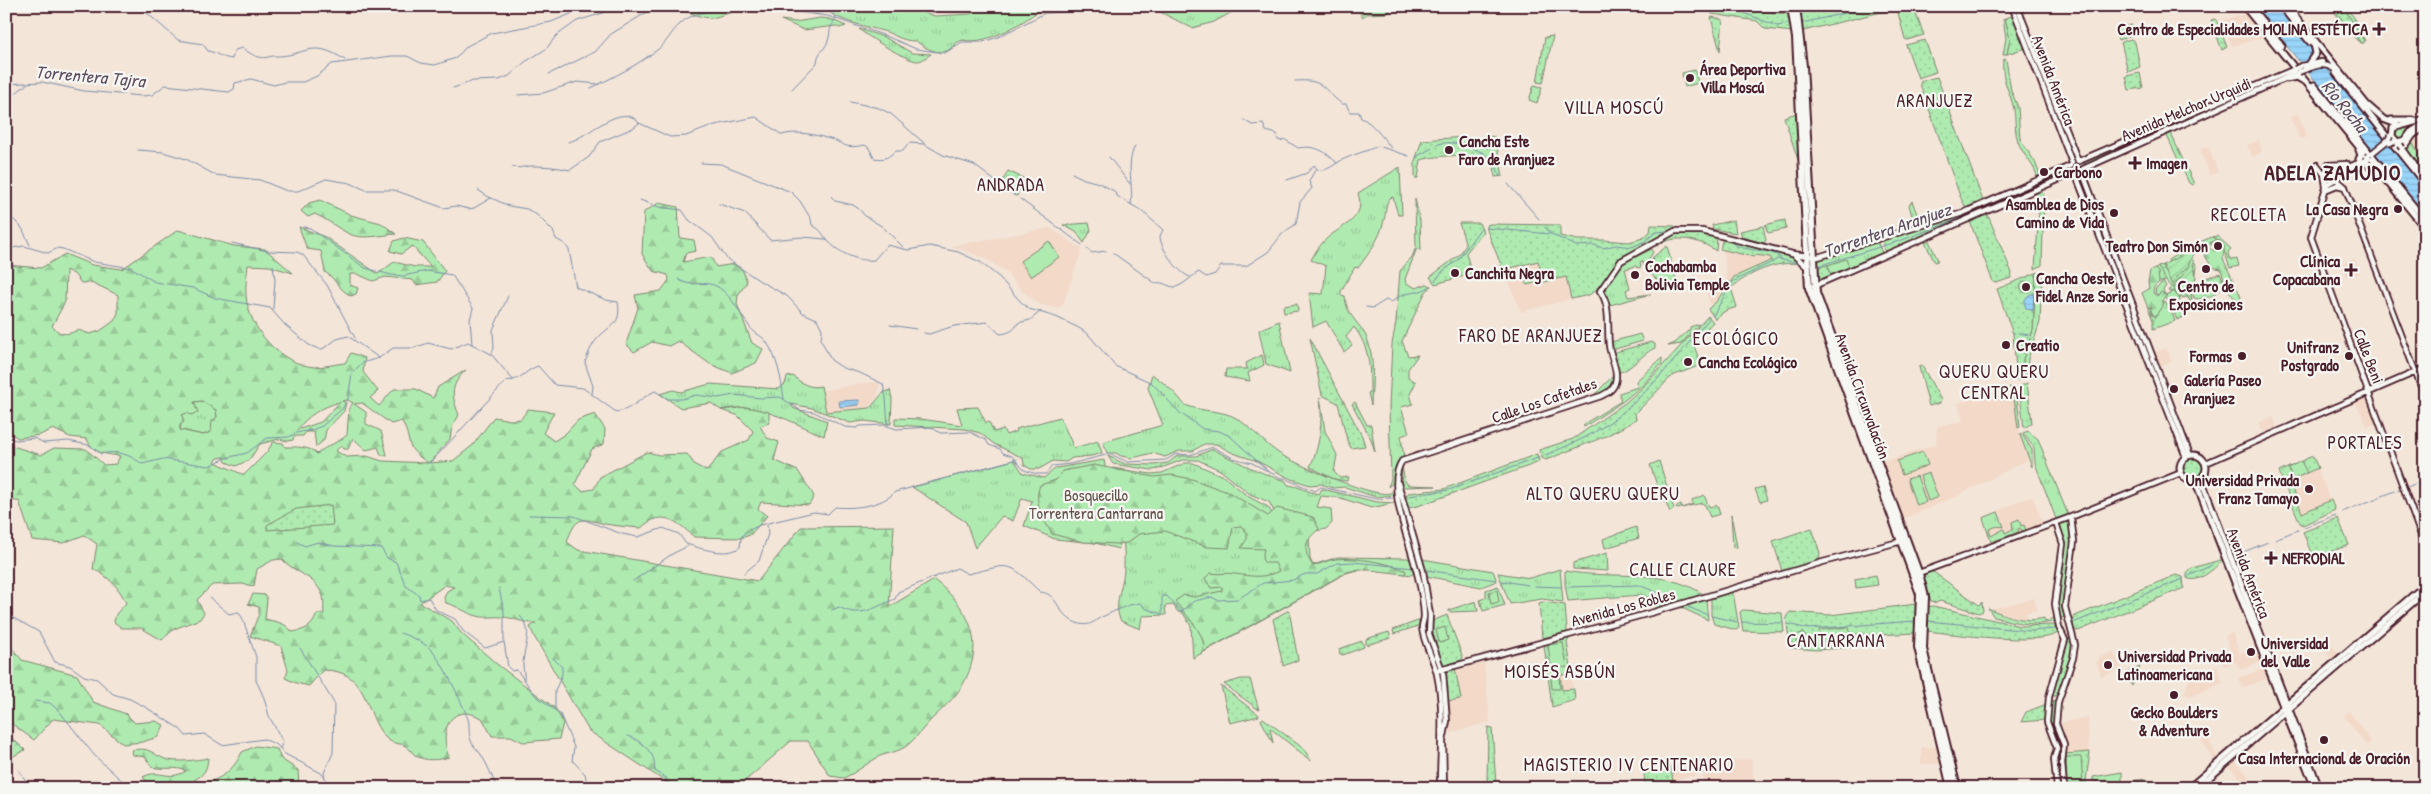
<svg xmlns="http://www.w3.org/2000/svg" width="2431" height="794" font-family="'Patrick Hand',sans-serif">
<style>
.built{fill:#f2d9c8}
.grass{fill:url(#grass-tufts);stroke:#7c856e}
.forest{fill:url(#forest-firs);stroke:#7c856e;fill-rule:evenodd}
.park{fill:url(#park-dots);stroke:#7c856e}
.garden{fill:url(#garden-furrows);stroke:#7c856e}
.pitch{fill:#afebb1;stroke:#7c856e}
.water{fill:url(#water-rules);stroke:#798ca7}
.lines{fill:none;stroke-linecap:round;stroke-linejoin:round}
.stream{stroke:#798ca7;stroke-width:1}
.canal{stroke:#99d5fa;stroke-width:3}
.primary-tunnel{stroke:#d2bdb6;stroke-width:5;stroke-dasharray:5 2.5;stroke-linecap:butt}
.secondary-casing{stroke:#4a1f2b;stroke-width:8}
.primary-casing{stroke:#4a1f2b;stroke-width:9}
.highway-casing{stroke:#4a1f2b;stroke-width:10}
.secondary{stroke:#f6f6f2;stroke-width:4.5}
.primary{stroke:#f6f6f2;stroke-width:5}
.highway{stroke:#f6f6f2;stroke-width:6}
.secondary-bridge-casing{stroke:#4a1f2b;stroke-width:8;stroke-linecap:butt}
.primary-bridge-casing{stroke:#4a1f2b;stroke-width:9;stroke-linecap:butt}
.secondary-bridge{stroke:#f6f6f2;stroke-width:4.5}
.primary-bridge{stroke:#f6f6f2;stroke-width:5}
.poi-dot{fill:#4a1f2b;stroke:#f6f6f2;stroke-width:2}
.labels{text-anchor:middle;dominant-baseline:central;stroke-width:4.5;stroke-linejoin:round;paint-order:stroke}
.poi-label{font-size:16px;font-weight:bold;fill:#4a1f2b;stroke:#f6f6f2;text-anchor:start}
.street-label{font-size:16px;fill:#4a1f2b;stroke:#f6f6f2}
.park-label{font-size:16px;fill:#63524c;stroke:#f6f6f2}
.water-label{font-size:18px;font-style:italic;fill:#5e4c5f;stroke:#f6f6f2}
.neighbourhood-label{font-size:18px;letter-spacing:1px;fill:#4a1f2b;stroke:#f6f6f2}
.district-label{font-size:21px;font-weight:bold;letter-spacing:1px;fill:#4a1f2b;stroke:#f6f6f2}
</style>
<defs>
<pattern id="grass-tufts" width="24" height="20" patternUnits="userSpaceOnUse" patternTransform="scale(1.25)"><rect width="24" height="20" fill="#afebb1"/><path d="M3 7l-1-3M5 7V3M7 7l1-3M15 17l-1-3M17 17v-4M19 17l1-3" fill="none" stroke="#98c998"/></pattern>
<pattern id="forest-firs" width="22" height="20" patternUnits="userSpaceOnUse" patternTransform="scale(1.25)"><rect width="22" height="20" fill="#afebb1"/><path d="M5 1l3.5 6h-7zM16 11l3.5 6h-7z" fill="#98c998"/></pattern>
<pattern id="park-dots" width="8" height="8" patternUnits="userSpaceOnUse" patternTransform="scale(1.25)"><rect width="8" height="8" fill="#afebb1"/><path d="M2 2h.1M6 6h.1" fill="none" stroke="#98c998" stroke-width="1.8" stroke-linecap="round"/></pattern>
<pattern id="garden-furrows" width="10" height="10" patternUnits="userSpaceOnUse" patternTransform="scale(1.25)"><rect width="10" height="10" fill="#afebb1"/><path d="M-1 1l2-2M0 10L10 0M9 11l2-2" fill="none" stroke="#98c998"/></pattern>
<pattern id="water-rules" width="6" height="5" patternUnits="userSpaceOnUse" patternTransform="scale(1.25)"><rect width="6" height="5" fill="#99d5fa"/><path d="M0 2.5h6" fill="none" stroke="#85b6d6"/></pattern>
</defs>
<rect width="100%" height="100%" fill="#f4e5d9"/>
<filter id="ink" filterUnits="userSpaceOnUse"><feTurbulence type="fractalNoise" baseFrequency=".02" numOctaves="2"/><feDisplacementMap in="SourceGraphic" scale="10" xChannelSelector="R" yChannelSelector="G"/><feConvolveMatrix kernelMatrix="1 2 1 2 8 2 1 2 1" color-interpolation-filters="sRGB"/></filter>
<g filter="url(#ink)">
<!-- built -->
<path class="built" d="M2246 13 2264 37 2232 46 2222 20Z
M2298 114 2306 137 2300 139 2290 117Z
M2425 132V166L2413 143 2416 137Z
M2259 140 2262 152 2253 157 2247 145Z
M2208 146 2218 172 2210 176 2200 149Z
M1050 228 1082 249 1063 305 1057 308 1042 305 1034 300 1022 291 1006 272 983 257 951 246Z
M1723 248 1754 256 1755 255 1770 257 1772 260 1734 277 1711 309 1705 286 1727 280Z
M2354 259 2360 273 2347 277 2341 264Z
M1538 261 1565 277 1571 299 1521 312 1504 270Z
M2166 348 2172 362 2160 366 2155 352Z
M880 382 877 397 868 408 826 412 821 391 863 383Z
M2010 389 2013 390 2017 425 2029 459 1957 496 1903 519 1882 462 1936 444 1937 426 1963 421 1958 403Z
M2365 398 2369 401 2376 423 2368 427 2355 402Z
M2273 417 2277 427 2263 432 2258 423Z
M2317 468 2330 500 2302 513 2290 480Z
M2033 497 2043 524 1991 542 1983 518 2019 501Z
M2034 598 2037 610 2026 613 2027 620 2006 615 1991 609Z
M2232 633 2240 653 2256 647 2261 661 2241 670 2235 662 2224 666 2222 662 2233 657 2225 636Z
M2330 644 2339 654 2333 660 2323 649Z
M2114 652 2121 668 2102 677 2096 662 2099 660 2098 658Z
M1484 663 1490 722 1451 733 1449 731 1450 719 1448 701 1461 699 1456 670Z
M2217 666 2223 683 2190 696 2184 694 2191 674Z
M2264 669 2268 678 2242 688 2238 678Z
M1571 674 1573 689 1562 691 1560 675Z
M2349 711 2371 742 2367 746 2344 716Z
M2088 717 2089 752 2066 754 2067 747 2060 723Z
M2206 735 2218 759 2214 762 2200 737Z
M1923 747H1937L1941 764H1921V749Z
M1751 759 1755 788H1704L1702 764Z
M2235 761 2255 783 2258 787 2248 788 2229 766Z
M1695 764 1698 775 1685 777 1673 782 1671 767Z
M1233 780 1234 788H1193Z"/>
<!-- grass -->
<path class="grass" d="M668 6H713L730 13C723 14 716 18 710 18 695 17 682 8 668 6Z
M782 6H902L935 16 971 14 980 6H1045C1026 21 988 46 963 40 956 42 954 45 950 49 940 57 923 47 916 41 900 41 895 34 883 31 864 26 843 22 827 11 812 17 796 9 782 6Z
M1156 6H1243L1214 22 1192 28 1162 13Z
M1357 6H1391L1389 13 1367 14 1362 17Z
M820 18 830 19 846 26 839 28 835 26 804 30 781 20 795 22Z
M2005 18 2010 39 2007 54 2003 55 2006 38 2003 19Z
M859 29 884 37 912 53 931 54C926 57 923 61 917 61 908 61 866 36 859 29Z
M2006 59 2011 91 2018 107 2020 139 2035 162 2041 177 2038 179C2035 165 2024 157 2019 144 2014 133 2016 121 2014 109 2010 92 2001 80 2003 60Z
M2287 74 2288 76 2164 131 2162 128Z
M2394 133a7 7 0 1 1 14 0a7 7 0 1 1-14 0Z
M2156 131 2157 134 2085 165 2084 162Z
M2172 131V136L2194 184 2192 185 2189 183 2167 136Z
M2411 140 2425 166V178L2403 147Z
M1400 167 1402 215H1398L1393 197 1390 198C1385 203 1386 213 1384 220 1380 239 1369 253 1358 268L1355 267 1341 291V295L1345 296C1346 318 1362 323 1368 341 1375 362 1372 383 1371 405L1368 393 1370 392C1370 367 1370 348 1354 327L1346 337 1352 345 1344 352 1326 321 1313 327 1309 293 1323 294 1326 266 1311 260C1316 250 1322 242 1331 235 1347 223 1366 217 1358 193Z
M2040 181 2041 184 1990 207V203Z
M2041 188 2044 198 2042 265 2035 269 2039 211 2036 191Z
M1415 199 1420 221 1421 251 1417 248 1405 279 1406 283 1416 288 1427 284 1431 286 1425 293 1402 341 1408 356 1418 355 1408 369V377L1416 382 1410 394 1413 404 1401 407 1409 433 1401 436 1404 458 1398 462 1397 479 1388 487 1391 479 1389 407 1392 344 1396 322 1400 271 1412 257 1416 247Z
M1961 215 1965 219 1885 252 1882 240Z
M1089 223 1091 230 1084 243 1076 232 1063 225Z
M2217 236 2231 249 2228 252 2229 258 2233 260 2237 259 2239 266 2230 268 2221 242 2212 237Z
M1877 241 1883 255 1819 283 1818 259Z
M1667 246 1677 283C1666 286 1653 281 1649 269L1653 257Z
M1652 249 1653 252 1646 264V270L1642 261 1640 262 1641 267 1637 268 1636 266 1625 269 1630 288 1626 290 1628 297 1651 294 1610 305 1605 290 1624 262Z
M2163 265 2170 279 2163 282 2166 286 2163 290 2165 295 2175 291 2186 316 2177 320 2169 301 2155 293 2156 288 2163 282H2159L2155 269Z
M1540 272 1542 281 1527 285 1524 275Z
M2040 272 2042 276 2040 322 2028 359 2026 378 2023 379V359L2033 330 2036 273Z
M2161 299 2169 306 2175 321 2153 329V320L2148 308 2151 307V313L2156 317Z
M1279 321 1290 373 1266 364 1259 330Z
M1699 324 1681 344 1668 346 1675 343 1690 329V327Z
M1640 334 1643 341 1615 349 1611 348V342Z
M1262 355 1264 365 1248 373 1250 381 1225 377 1226 369H1247L1246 363Z
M1662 358V363L1643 385 1622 402 1584 427 1583 425 1587 422 1621 401 1619 393 1638 387 1636 381Z
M1152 374C1162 382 1172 389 1180 399 1183 403 1184 405 1188 406 1203 412 1223 410 1236 418 1251 427 1263 442 1277 452 1292 463 1382 502 1392 492L1394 495 1376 497 1345 487 1333 488 1321 484 1310 485 1291 479 1257 461 1233 453 1216 444H1204L1193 451H1179L1165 457 1153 453 1132 458 1121 456 1116 453H1107L1103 442 1163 425 1148 388Z
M793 376C801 383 810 389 821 386L826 412 870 408 883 393 890 390 892 399 891 424 864 421 850 423 812 408 791 404 793 408 827 421 824 436C791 422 757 401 721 410L711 403 681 408 660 394 673 390 681 392 710 384 779 389 785 384 787 377Z
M2027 383 2032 423 2024 428 2019 387Z
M2009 387 2014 389 2017 396 2020 427 2018 428 2013 390Z
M1320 397 1325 431 1337 455 1334 472 1340 478 1349 477 1347 481 1334 479 1310 467C1320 446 1323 422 1320 397Z
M202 401 216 410 217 418 211 432 203 435 180 430 182 415 194 407V402Z
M1355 402 1367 425H1371L1375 452 1371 439 1352 404Z
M978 407 986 423 989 422 994 432 1003 429 1006 435 1017 431 1016 429 1060 417 1074 448 1098 441 1102 453 1091 456 1072 458 1066 462 1053 461 1039 469H1031L1024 465 1023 458 994 444 980 433 965 429 895 425V418L921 419 962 425 957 408Z
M2028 431 2038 439 2068 515 2056 519 2035 463 2034 448 2023 433Z
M2022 434 2032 450V467L2020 435Z
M1213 449C1222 455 1277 481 1285 480L1288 485C1299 486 1307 492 1319 494L1322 489 1377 502 1394 503 1371 508 1341 498 1321 496 1317 507 1331 509 1332 523 1326 529 1310 532 1278 518 1269 502 1250 494 1220 470 1198 460H1182L1159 469 1152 470 1113 464 1108 456 1125 464 1154 465 1168 463 1177 456H1196Z
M1014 460 1023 473 1044 478 1056 468 1104 460 1119 549 1095 543 1055 539 1024 526 1032 501 1022 498 1013 521 1002 516 975 548 966 522 912 487Z
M1185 463H1193L1223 476 1249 497 1268 507 1276 520 1309 535 1310 559 1313 565 1338 557 1408 558 1412 562 1415 572 1411 575C1392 572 1365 566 1346 573L1193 658 1191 626 1183 613 1178 612 1173 605 1165 606 1166 615 1142 616 1140 629 1121 621C1112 605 1124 585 1124 568 1126 535 1117 501 1112 468L1151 474 1162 473Z
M1402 467 1405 481 1408 485 1436 486 1405 487 1401 484Z
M1704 495 1709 507 1717 505 1720 514 1710 517 1705 505 1702 503 1677 509 1676 507 1681 505 1682 508 1693 504 1692 500Z
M1998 512 2004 527C1999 526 1994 526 1989 530L1991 536 2004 529 2005 533 2013 529 2012 522 2019 519 2021 526 2024 525 2026 530 2022 531 2020 528 2018 529 2019 532 1991 542 1983 518Z
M1731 514 1737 547 1735 548 1733 547Z
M2071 521 2073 542 2064 608 2065 617 2059 619 2057 603 2064 547 2059 525Z
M1422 559 1493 571 1497 581 1481 587 1426 576Z
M1560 569 1563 602 1542 599 1510 604 1498 573 1530 578Z
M1565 571C1611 580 1662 567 1703 594L1656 609 1651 598 1640 595 1568 601 1565 585Z
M1733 592 1739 628 1736 630 1714 624 1711 615V599Z
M1706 600 1708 620 1682 608V607Z
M1988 608C2005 616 2025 623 2044 618L2045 622 2056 617V621C2034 627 2016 623 1994 617Z
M1743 610 1782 613 1784 632 1743 631 1740 612Z
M2072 638 2073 652 2058 695 2051 697 2067 640Z
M2055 700V719L2062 743 2063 788H2058L2055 759 2058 752 2049 721 2050 702Z
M1263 718 1304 749 1311 761 1270 728 1273 743 1261 720Z
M2122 772V782L2147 779 2144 788H2112L2110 781H2093V777Z"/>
<!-- forest -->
<path class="forest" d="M2334 6H2344L2353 16 2365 41 2363 42C2354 44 2347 23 2337 19Z
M320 200 351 215 381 223 396 234C382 235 362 240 349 234 337 228 327 219 315 214L308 217 301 211 309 203Z
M659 203 678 207 680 238 694 240 696 251 686 253 683 262 711 257 716 267 734 264 743 271 747 282 738 295 737 304 752 343 763 349 756 363 732 373 710 364 678 341 669 346 652 342 634 352 626 344 638 308 635 295 661 291 669 280 668 275 653 271 642 254 644 212Z
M299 227 325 237 378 274 394 262 415 267H431L412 246 401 254 390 251 394 241 404 238 423 242 445 271 437 282 416 285 413 280 385 277 373 281 357 274H350V285L358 288 356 294 351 296C336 287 337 280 325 272L321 251 307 249Z
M178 230 234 246 265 249 293 273 269 266 248 265C247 275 245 286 246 296 249 329 280 364 314 367 324 367 335 364 345 363L351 353 365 358 363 372 378 391 370 398 379 406 394 389H416L433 398 438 387 466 370C450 385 451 395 459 415L452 427 450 439 429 463 453 461 473 445 494 417 510 420 521 419 528 409 554 412 543 433 554 441 565 434 578 420 595 414 605 429 604 444 592 449 575 484 582 491 594 489 600 477 647 452 659 455 687 454 695 465 707 471 722 452 749 440 753 431 737 415 721 410 747 407 769 412V423L760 426 767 438 779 442 774 460 798 471 814 496 809 505 761 502 758 509 767 516 750 535 741 538 694 537C676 520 662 509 641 528 629 527 617 526 605 524 582 518 576 515 567 542L578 550 758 581 801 527 894 526 889 607 934 580C970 608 987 643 962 686 954 699 942 709 931 720 922 729 916 739 905 747 897 752 888 753 880 756 867 763 857 772 844 778L830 776 808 741H791L737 788H675L589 731 535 638 530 627 536 623C523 624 514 617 501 617 491 616 485 619 474 615 464 612 458 606 446 603L444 598 447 591 454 587 445 585 420 603 452 621 461 633 498 665 556 709 563 723 559 739 523 742 511 736H492L482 718C477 716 471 713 466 713 443 713 442 741 449 757 439 760 425 762 415 755 412 753 410 749 407 747 399 741 394 747 384 736 364 712 369 670 323 670L309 686 296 683 285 678 288 670 281 646 250 636 259 614V607L248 604 253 594 265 595 267 599 265 619C276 622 285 622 292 632 306 630 312 627 317 614H324C323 608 325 599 322 594 315 576 293 572 282 559L273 560 257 569 254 586 242 584 212 585 197 600 204 613 200 619 174 629 162 640 141 628H122L114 622 116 614 126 603C120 588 107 575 93 569L97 544 84 535 63 543 32 540 19 501H6V444L41 455 54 448 86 449 104 465 116 464 120 456C106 454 93 454 87 439L70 437 53 429 40 435 18 438 6 430V265L41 268 65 254 92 265 122 269ZM66 270 74 274 81 283 91 282 118 295V313L114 321 100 331 90 334 78 330C67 335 61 336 52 326L65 302ZM348 400 353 403 349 408 347 435C338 443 327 445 317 454 310 446 295 447 285 447L283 443 273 442 267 452 244 475 215 462 218 458 224 457 226 462 236 466 249 460 260 444 279 439 287 441 293 440 294 436H303L306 432H314L316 447 324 440 326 430 344 411 346 403 342 401ZM202 401 216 410 217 417 212 421 211 432 203 435 180 430V425L184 422 182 415 187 413 191 415 198 412 194 402ZM340 402 321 422 297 430C308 415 322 407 340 402ZM362 403 391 424 402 421C414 445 402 445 428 463L382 461 367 456 346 457 336 451 341 445 344 449H348L353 438 366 450 378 447 381 455H387L381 431 366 424V412L354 404Z
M2211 240 2213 242 2209 247 2214 251 2219 250 2221 243 2224 246C2225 251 2223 253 2223 258 2223 260 2239 292 2241 297L2240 299H2235L2226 287 2221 269 2212 267 2204 254 2206 250H2200L2199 246Z
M2190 256 2197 267 2193 293 2189 297 2178 298 2175 292 2168 291 2171 287C2165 282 2162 273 2158 267Z
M2155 269 2158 272 2159 282 2154 287 2153 293 2157 296 2161 292 2167 296 2161 301 2164 303 2155 317 2151 311V307L2148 308 2142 293 2149 289 2148 282 2150 271Z
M1094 465 1154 477 1171 475 1192 479 1230 493 1268 516 1277 508 1313 517 1319 529C1304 541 1302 550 1313 566 1320 564 1328 560 1335 559 1355 557 1388 562 1406 571L1405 574 1360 569 1347 572 1201 653C1212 638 1183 613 1175 601L1184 595 1194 597 1222 591V587L1211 588 1205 578 1211 573C1219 575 1227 572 1235 574 1251 576 1263 579 1279 571L1275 563H1265L1262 559 1264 549 1241 548 1247 539V533L1241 526 1233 527 1229 548 1207 547 1165 531 1139 534 1127 543 1117 544 1083 542 1052 534C1043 518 1033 504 1040 485L1056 480 1063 471Z
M6 641 22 660 77 675 93 702 126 714 135 723 156 721 164 725 158 737 142 742 123 744 100 725 53 719 34 740 12 724 6 723Z
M6 733 25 750 6 760Z
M256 746 277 749 281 759 298 770 299 786 306 788H152L143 777C160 768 168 782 186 771 177 766 163 770 152 767L145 757 133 755 132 750C151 747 150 753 165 759 175 763 198 760 208 758 207 770 204 775 194 780L198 785C218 781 233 772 242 752Z"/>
<!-- park -->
<path class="park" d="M1708 6H1739L1745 9 1788 14 1793 32 1765 29 1757 21 1712 14Z
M1813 6H1893V8L1890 10 1803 31 1799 10Z
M2343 6 2364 41V43H2361L2332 7Z
M1914 9 1924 35 1907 40 1905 39 1898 13Z
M2012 16 2014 17 2025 48 2007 54 2010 39 2005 18Z
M1712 17 1723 20 1720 51 1711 18Z
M2216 19 2227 47 2222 50 2211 20Z
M1553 36 1543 83 1537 82 1545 37Z
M2131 39 2135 42 2140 67 2128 72 2121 42Z
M1925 40 1936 72 1918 78 1906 45Z
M2140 73 2143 88 2129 90 2126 76Z
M1937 77 1982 198V203L1969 209 1966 208 1960 196 1920 84 1921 81Z
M1534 85 1542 87 1537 103 1529 100Z
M1797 113 1800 159 1798 160 1784 117Z
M1489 136 1495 137 1503 176 1495 177 1494 164C1482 152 1437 155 1421 160L1418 178H1415V161L1422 140 1465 137V143L1490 148Z
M1008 171 1023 178 1017 196 1000 186Z
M1912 201 1920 222 1918 224 1914 223 1909 205Z
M1987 213 2012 273 2011 278 1996 283 1993 282 1970 222Z
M1734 220 1736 233 1713 229 1712 225Z
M1785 220 1786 229 1768 233 1765 225Z
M1459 223H1479L1483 232 1466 253 1472 274 1435 284 1430 277 1459 255 1466 245Z
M1490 224 1560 225V236L1578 240H1603L1629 242 1643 238 1650 232 1651 225 1675 226V228L1644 247 1622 256 1596 290 1589 295 1571 299 1566 277 1544 282 1538 261 1503 270 1487 230V225Z
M1763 226 1766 240 1764 243 1742 237 1740 231Z
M1690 231 1717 238 1716 251C1701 240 1674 233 1657 246L1656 243 1677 233Z
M2212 237 2216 240 2169 263 2168 260 2190 246Z
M1723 238 1794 257 1801 264C1777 260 1749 273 1731 288L1737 307 1725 311 1715 319 1708 309 1716 302 1734 277 1772 260 1770 257 1755 255 1754 257 1720 249Z
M1926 239 1929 241 1938 260 1936 262 1934 261 1925 242Z
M1828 265 1831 275 1818 283 1816 267Z
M2036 273 2033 330 2023 359V380H2017L2013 334 1997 289Z
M1708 316 1713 322 1693 343 1701 365 1672 376 1635 414 1636 419 1627 425 1606 436 1546 460 1542 458 1539 450 1573 439 1625 403 1642 388Z
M1310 338 1362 436 1365 446 1351 448 1347 440 1338 403 1322 395Z
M1651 342 1655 344V348C1644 352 1628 373 1618 372L1612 353Z
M1922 366 1941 400 1940 403 1929 406 1919 367Z
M1614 375C1613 388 1604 394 1592 397Z
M1537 454 1539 460 1537 463 1418 506 1408 508 1405 499 1408 493 1444 489Z
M2182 468a12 12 0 1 1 24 0a12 12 0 1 1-24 0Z
M2310 457H2313L2318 468 2290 480 2302 513 2331 500 2335 510 2303 525 2300 523 2279 472Z
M1659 461 1674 509 1670 512 1661 490 1659 491 1650 465Z
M1763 487 1767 500 1760 502 1755 489Z
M331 505 333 525 267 530V525L296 509Z
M2338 518 2349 545 2313 558 2303 532Z
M1636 527 1639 538 1605 548 1603 539Z
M1812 528 1820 553 1819 561 1782 571 1773 541Z
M1607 553 1608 571 1573 569V563Z
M2224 559C2217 566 2198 585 2187 578V574L2192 568Z
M1932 571 1979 605 1982 602 1983 611 1979 613 1940 601 1936 603 1931 601 1922 576Z
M1876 575 1878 585 1856 588 1855 579Z
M2176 575 2183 577 2184 588 2078 631 2073 629 2071 622 2075 616Z
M1498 586 1505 605 1483 611 1480 600 1486 597V590Z
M1476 601 1478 611 1449 612V610Z
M1543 602 1565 605 1567 632 1542 638 1539 603Z
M1916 604 1918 606 1915 633 1877 635 1856 634V647L1816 650 1792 648 1790 646 1786 617 1790 612 1830 615Z
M1933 606 2020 626 2054 625 2058 633C2038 646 1953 634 1927 631L1925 630 1928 607Z
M1289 610 1298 660 1283 666 1273 619Z
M1447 615 1463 658 1461 660 1446 665 1442 662 1434 639 1432 621Z
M1418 621 1420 623 1418 626 1394 634 1393 630Z
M1389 632 1391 638 1366 645V639Z
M1566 638 1569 640 1567 642 1572 674 1560 675 1562 690 1574 689 1575 700 1552 707 1544 645Z
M1362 641 1364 647 1343 655 1340 654 1339 649Z
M2140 667 2132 686 2127 673Z
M1455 668 1461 699 1447 701 1445 673Z
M1241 679H1250L1259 710 1224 684Z
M1221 686 1258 714 1259 716 1230 723Z
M2044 705 2047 706 2045 720 2021 722 2026 712Z
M1488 727 1492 728 1496 784 1487 783Z
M2090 752 2085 788H2065L2063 761 2065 754Z
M1669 767H1671L1673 782 1659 788H1645L1644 773 1667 771Z"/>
<!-- garden -->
<path class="garden" d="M2191 250 2193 254 2188 266 2174 280V285L2182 297 2178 298 2163 265Z
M2193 263 2196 276 2191 294 2192 299 2190 302 2187 295 2181 294 2176 283Z
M2220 273 2224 283C2220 293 2205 302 2194 298L2193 294 2197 282H2207L2206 278Z"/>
<!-- pitch -->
<path class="pitch" d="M2132 25 2133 35 2118 40 2116 30 2118 27Z
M1695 70 1698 83 1685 87 1682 73Z
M1049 241 1059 257 1031 277 1020 261Z
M1846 259 1850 270 1832 278 1828 265Z
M2020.5 287a5.5 5.5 0 1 1 11 0a5.5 5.5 0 1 1-11 0Z
M1297 304 1298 311 1284 313 1283 306Z
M1923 452 1928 465 1902 475 1897 461Z
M2301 461 2307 473 2293 479 2288 468Z
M1929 473 1938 497 1928 501 1920 476Z
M1917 476 1926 502 1916 505 1907 479Z
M1497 590 1499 602 1491 604 1489 592Z
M1445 627 1448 640 1439 643 1436 630Z
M1849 627 1851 646 1821 648 1819 630Z
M1795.5 639a5.5 5.5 0 1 1 11 0a5.5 5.5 0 1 1-11 0Z
M1563 643 1567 667 1551 669 1548 645Z
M1559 676 1560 689H1552L1551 677Z
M2066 757H2081L2083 784H2067Z"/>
<!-- water -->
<path class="water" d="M2254 6H2276L2281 12 2425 188V215Z
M2031 294H2034L2033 311 2026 308C2023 302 2025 297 2031 294Z
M859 400V405L840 407 839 401Z"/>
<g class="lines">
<!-- stream -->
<path class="stream" d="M139 6 178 40 203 44 208 51C217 53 222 58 232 59L235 50 242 48C247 51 253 56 259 57 265 59 269 56 274 56 305 57 311 37 345 60
M593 6C600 10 631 9 638 6
M723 6 746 11 772 9 828 16 886 36 916 49 945 53 962 42H983L998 37 1045 13 1087 11 1103 6
M1726 6 1777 26 1790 24
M1802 23 1850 12 1866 6
M549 74 595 52 611 34 657 6
M1295 81C1325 79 1321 88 1342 104H1346L1350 112H1359L1361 118C1371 121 1385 140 1391 148
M6 84 42 82 84 91 142 96 152 95 165 85 229 92 234 89 235 83 251 79 274 85 285 82H303L317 76 332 64 392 56H407L421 63 435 65 456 58 467 46 492 33 551 22 591 6
M453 88 473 81 499 80 509 76 525 62 546 49 556 36 577 21 603 13 607 10
M591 88C614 77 636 66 657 50 667 43 671 32 680 24 691 13 711 10 726 9
M792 89 817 63C818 50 824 52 828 41 831 32 828 27 837 19L825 6
M518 95 543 93 577 82 598 84
M6 101 27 84
M850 102 879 108 891 114 924 143
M1244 120 1252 125 1263 124 1266 131 1277 134 1278 140 1281 141 1284 139 1298 148C1316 145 1325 151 1337 163
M568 142C587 139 622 99 639 123
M1435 146C1447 137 1476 148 1488 156 1494 160 1497 169 1500 176
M138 150 163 152 186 159 215 175 260 180 287 191H298L326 179 350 183 366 190H394L444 208 456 206 469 209 474 208 491 198
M1109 157 1130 184
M1416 157 1432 148
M701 163 721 164 791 192 800 201 811 219 812 225C824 232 820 232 828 241 839 253 858 262 874 260L887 245 908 250 930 246 958 252 980 262 1000 278 1019 300 1029 309 1056 317 1079 328 1089 335 1115 366 1152 383 1180 413 1203 429 1219 431 1230 436 1266 469
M512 167C520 169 525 166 532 166 545 166 557 167 570 170L589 157 600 142 633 128 639 123 670 137 686 136 715 125 756 117 782 135C794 131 814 134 826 138 845 142 841 150 865 145L869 148 874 158C887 160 887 157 896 151H903L909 143 924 144 943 155 974 165 1015 196
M1072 173 1084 179 1099 183 1114 191 1117 196 1142 211 1163 230 1160 236C1160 248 1178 273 1190 277
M1287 180 1307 173 1314 165 1318 170
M1508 184 1539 219
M478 190 487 196 509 206 527 209 537 215 553 231 556 239 565 244 569 250 576 287 606 300 618 302C622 326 611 323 597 339 591 346 588 354 585 363L593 386 592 394
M831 196 835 201 853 205 859 209 865 216 883 227 903 247
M1020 199 1082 245
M640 200 659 207 682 210 689 220 712 237 727 259 760 281 787 296 803 313 817 319 822 329 821 340 831 360 843 368 860 373 883 384 886 398 888 425
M719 204 745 213 770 240 802 237 826 239
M1991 204 2041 183
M1131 205C1134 186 1125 165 1135 146
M6 212 22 228 30 245
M1968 215 1986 207
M303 227 310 228 365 268 391 275 403 276 427 271 452 275 473 308 470 320 472 344
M1545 227 1551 234 1576 246 1594 245 1603 248 1616 245 1632 247 1645 241 1656 232 1666 231
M1486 228 1550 234
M1731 242C1743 254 1768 246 1781 258
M232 243 267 251 297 252 303 255 327 285 355 338
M6 249 24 246 48 253 58 248 63 249 94 262 132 268 155 282 193 288 215 298 270 308 285 325 309 345 321 350 337 339 348 336 379 358
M1087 249 1092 253 1106 251
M1113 253 1155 283C1163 281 1168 287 1175 287 1183 286 1191 276 1199 272L1206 277 1215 274 1221 266H1246L1268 252 1283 233 1296 224 1300 202 1312 188 1309 181 1315 170C1329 172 1333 164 1344 159 1355 154 1367 151 1378 146L1409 156
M273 265 275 280 273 309
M1818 266 1902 240 1964 217
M678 279C689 289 706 279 718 287 733 297 739 313 749 326 753 333 761 335 766 341 778 359 781 378 784 399
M1435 281 1443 271 1458 260 1480 229
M1366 307 1373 308 1386 300 1392 302C1404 289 1416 296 1429 287
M1713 316 1732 282 1778 259 1798 263
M890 325 916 329
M924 333 929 334 954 326 987 322 1000 334C1009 333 1014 331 1018 323L1030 320 1041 311
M2014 333H2015
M2018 333 2029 335
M492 353 494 348 493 330 508 296
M6 438 17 440 34 438 44 443 68 441 89 445 101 454C117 450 129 454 142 464L163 459 209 466 226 458 247 453 267 438 289 437 296 433 312 430 322 426 342 409 348 399 352 373 362 363 379 358 393 348H414L428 343 451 349 468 342 491 354 513 380C522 378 528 369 538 366L555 385 583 388 616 412C632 410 640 398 655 391L668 399H682L696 395 718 398 734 395 761 398 780 397 800 410 814 412 845 427 857 428 860 426 885 425 896 429 931 427 940 433 970 432 986 440 989 445 1000 449 1003 453 1012 456 1024 470 1037 474H1046L1052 466 1070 464 1110 454 1128 462 1166 460 1176 454 1190 455 1213 447 1233 458 1252 463 1281 478H1286L1288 480 1315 491 1321 487 1377 499 1392 498
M1543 456C1562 448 1583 440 1601 428 1644 401 1676 357 1709 319
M427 463 433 460 506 381 513 380
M2407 487 2425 480
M1409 496 1449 490 1538 458
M2342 512 2400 489
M529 515 574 516 622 534 638 537 663 528 679 534 686 544C700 548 727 558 740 547L741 538 745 532 760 525 814 512 828 514 835 507C853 509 882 506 895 492L1017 459
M2302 528 2336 515
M2275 539 2298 530
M297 542 305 546 318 542 334 546 381 548 387 558 396 562 406 586 419 595 420 600 429 598 436 610 455 619 463 631 485 648 504 642 508 667 512 671 517 670 535 695 560 714 574 747 572 760 585 774 588 788
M2236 555 2268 542
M1418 569 1496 580
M744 573 759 561 768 534 767 525
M2189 576 2212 565
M633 581 672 554 688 546
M1502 581 1528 585
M1535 586 1561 587
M1567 587 1639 585 1677 601
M499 588 504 612V641
M210 598 229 614 238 612 242 617 256 657V680L264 698 269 716 283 742 280 748
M1688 607 1708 615
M832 610 839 607C860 619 875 607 895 599L898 592 957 568 968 574C1012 564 1006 559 1040 592 1060 593 1056 618 1080 624 1092 627 1095 619 1104 616 1115 611 1128 604 1140 603L1147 609 1162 614V596H1167L1181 612 1194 601 1212 597 1217 600 1238 599 1263 583 1293 580 1305 574H1317L1337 563 1353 562 1414 568
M6 614 39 632 55 662 70 666 84 676 97 679 113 694 130 699 147 708 180 729 186 736 204 734 222 745 264 739 277 745 285 754 321 773 333 788
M520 616C535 631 523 647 523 665 523 669 525 675 524 680
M1712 616 1737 622
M1928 621 2030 631 2055 629
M1742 622 1783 623
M2073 623 2183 579
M1788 624 1808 629 1915 621
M400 633C409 636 419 640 427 646 442 658 461 701 468 719 470 726 468 733 471 741 473 746 477 749 480 753 487 763 492 777 497 788
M300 648 334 703 333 753 324 773 325 778
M553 658 562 667V674L555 691V709
M35 701 50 703 60 712 94 755 120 779 133 788
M628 736C637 738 654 752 654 762 655 765 654 768 655 771L666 778 665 788
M18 769 31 788"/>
<!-- canal -->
<path class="canal" d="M633 8 636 6"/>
<!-- primary-tunnel -->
<path class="primary-tunnel" d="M2314 46 2332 68"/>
<defs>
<path id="secondary" d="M2012 6 2072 163
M2017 6 2078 161
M2301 66 2322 62
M2304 70C2318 64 2328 62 2339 73
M2372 153 2388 140
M2368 159 2344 169 2339 177 2327 184 2311 237 2425 546
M2079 161 2295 69
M2317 165 2324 174 2326 186
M2083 169 2299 72
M2082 171 2190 455
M2075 173 2186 457
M2334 179 2326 173 2328 165 2347 164
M2336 179 2345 187 2425 397
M2325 190 2337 185 2345 187
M1795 256 1806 266
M1814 286 2074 173
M2206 463 2425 368
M1398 483 1423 571 1430 615 1429 634 1443 673 1447 721 1443 741 1444 788
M2056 523 2063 544 2055 604 2059 627 2065 640 2049 697 2047 722 2057 748 2054 759 2057 788
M1916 574 2071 517 2181 473
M1436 671 1654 612 1823 562 1902 541
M1440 788C1440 750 1445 712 1437 674 1434 659 1423 643 1422 627 1422 624 1424 620 1424 616 1423 588 1413 558 1405 531 1400 513 1390 478 1402 461L1601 396C1607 393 1613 390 1615 383 1619 370 1610 357 1609 345 1607 327 1611 305 1600 291L1621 261 1675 231H1702L1792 254 1818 257 1963 213 2070 166
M2064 788 2062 763 2064 745 2056 724 2058 702 2073 658 2075 645 2065 607 2074 542 2071 517"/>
<path id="primary" d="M2244 6 2425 228
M2250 6 2282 46
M2281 6 2310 42
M2287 6 2367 105 2383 119 2399 125
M2309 63 2316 53 2313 41
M2336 73 2425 184
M2286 79 2297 77 2304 81
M2314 85 2425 220
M2391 120H2413
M2397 142 2405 140 2411 132 2425 123
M2400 145 2392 136 2393 128 2425 119
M2399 147 2406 145 2413 135 2425 127
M2402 148 2422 176
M2359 150 2361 155 2359 159
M2362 161 2373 167
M2180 468a13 13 0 1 1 26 0a13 13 0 1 1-26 0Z
M2201 479 2319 788
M2194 481 2197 485 2315 788
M2189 788 2425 585
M2197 788 2425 592"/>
<path id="highway" d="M1791 6 1796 38 1809 288 1920 594 1918 647 1951 788
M1796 6 1803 66 1816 293 1920 577 1925 597 1923 649 1957 788"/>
</defs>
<!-- secondary casing -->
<use href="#secondary" class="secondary-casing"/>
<!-- primary casing -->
<use href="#primary" class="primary-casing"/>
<!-- highway casing -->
<use href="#highway" class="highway-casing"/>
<!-- secondary -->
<use href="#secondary" class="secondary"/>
<!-- primary -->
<use href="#primary" class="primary"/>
<!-- highway -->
<use href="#highway" class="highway"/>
<defs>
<path id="secondary-bridge" d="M2295 69 2301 66
M2299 72 2304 70
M2388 140 2390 136
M2390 143 2394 141
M2366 157 2368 156
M2368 159 2370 158"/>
<path id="primary-bridge" d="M2400 145 2402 148
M2369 153H2372"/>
</defs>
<!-- secondary-bridge casing -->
<use href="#secondary-bridge" class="secondary-bridge-casing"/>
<!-- primary-bridge casing -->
<use href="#primary-bridge" class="primary-bridge-casing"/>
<!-- secondary-bridge -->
<use href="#secondary-bridge" class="secondary-bridge"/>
<!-- primary-bridge -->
<use href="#primary-bridge" class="primary-bridge"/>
</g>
</g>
<!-- markers -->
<g class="poi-dot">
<path d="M2376.5 21.5h5v5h5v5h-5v5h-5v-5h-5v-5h5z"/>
<circle cx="1690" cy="78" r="5"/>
<circle cx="1449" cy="150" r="5"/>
<path d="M2132.5 155.5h5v5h5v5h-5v5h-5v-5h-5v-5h5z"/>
<circle cx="2044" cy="172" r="5"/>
<circle cx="2398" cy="209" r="5"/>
<circle cx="2114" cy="213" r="5"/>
<circle cx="2218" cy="246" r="5"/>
<circle cx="2206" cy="269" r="5"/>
<path d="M2348.5 262.5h5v5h5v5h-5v5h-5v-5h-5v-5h5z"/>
<circle cx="1455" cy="273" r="5"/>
<circle cx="1635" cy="275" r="5"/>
<circle cx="2026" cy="287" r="5"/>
<circle cx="2006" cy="345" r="5"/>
<circle cx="2242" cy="356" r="5"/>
<circle cx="2349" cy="356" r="5"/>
<circle cx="1688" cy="362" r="5"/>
<circle cx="2174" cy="389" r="5"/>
<circle cx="2309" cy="489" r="5"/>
<path d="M2268.5 550.5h5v5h5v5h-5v5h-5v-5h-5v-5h5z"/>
<circle cx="2251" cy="652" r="5"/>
<circle cx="2108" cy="665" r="5"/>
<circle cx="2174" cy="695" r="5"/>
<circle cx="2324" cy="740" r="5"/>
</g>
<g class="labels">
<!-- poi labels -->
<g class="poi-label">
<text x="2368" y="29" text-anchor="end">Centro de Especialidades MOLINA ESTÉTICA</text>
<text x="1700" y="69">Área Deportiva<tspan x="1700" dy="18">Villa Moscú</tspan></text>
<text x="1459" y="141">Cancha Este<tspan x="1459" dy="18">Faro de Aranjuez</tspan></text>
<text x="2146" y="163">Imagen</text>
<text x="2054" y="172">Carbono</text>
<text x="2104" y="204" text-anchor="end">Asamblea de Dios<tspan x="2104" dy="18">Camino de Vida</tspan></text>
<text x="2388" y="209" text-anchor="end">La Casa Negra</text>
<text x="2208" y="246" text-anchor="end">Teatro Don Simón</text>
<text x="2340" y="261" text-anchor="end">Clínica<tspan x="2340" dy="18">Copacabana</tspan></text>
<text x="1645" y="266">Cochabamba<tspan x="1645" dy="18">Bolivia Temple</tspan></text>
<text x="1465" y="273">Canchita Negra</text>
<text x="2036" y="278">Cancha Oeste<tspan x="2036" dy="18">Fidel Anze Soria</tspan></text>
<text x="2206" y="286" text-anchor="middle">Centro de<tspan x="2206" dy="18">Exposiciones</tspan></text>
<text x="2016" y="345">Creatio</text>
<text x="2339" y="347" text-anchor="end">Unifranz<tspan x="2339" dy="18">Postgrado</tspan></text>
<text x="2232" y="356" text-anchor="end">Formas</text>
<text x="1698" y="362">Cancha Ecológico</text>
<text x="2184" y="380">Galería Paseo<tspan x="2184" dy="18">Aranjuez</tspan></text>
<text x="2299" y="480" text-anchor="end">Universidad Privada<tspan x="2299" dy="18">Franz Tamayo</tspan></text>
<text x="2282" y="558">NEFRODIAL</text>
<text x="2261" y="643">Universidad<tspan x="2261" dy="18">del Valle</tspan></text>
<text x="2118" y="656">Universidad Privada<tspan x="2118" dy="18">Latinoamericana</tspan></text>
<text x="2174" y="712" text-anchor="middle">Gecko Boulders<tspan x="2174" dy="18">&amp; Adventure</tspan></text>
<text x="2324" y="758" text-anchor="middle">Casa Internacional de Oración</text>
</g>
<!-- street labels -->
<g class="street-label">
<text transform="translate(2054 80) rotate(69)">Avenida América</text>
<text transform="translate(2186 109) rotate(-23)">Avenida Melchor Urquidi</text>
<text transform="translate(2369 356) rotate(69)">Calle Beni</text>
<text transform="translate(1863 396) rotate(70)">Avenida Circunvalación</text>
<text transform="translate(1544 400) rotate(-19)">Calle Los Cafetales</text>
<text transform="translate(2249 573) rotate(69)">Avenida América</text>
<text transform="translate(1623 607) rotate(-15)">Avenida Los Robles</text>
</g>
<!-- park labels -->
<g class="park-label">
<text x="1096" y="495">Bosquecillo<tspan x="1096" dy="18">Torrentera Cantarrana</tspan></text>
</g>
<!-- water labels -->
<g class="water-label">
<text transform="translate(90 76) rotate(5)">Torrentera Tajra</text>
<text transform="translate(2345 106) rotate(51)">Río Rocha</text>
<text transform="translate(1887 230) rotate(-19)">Torrentera Aranjuez</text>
</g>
<!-- neighbourhood labels -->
<g class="neighbourhood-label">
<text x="1935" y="100">ARANJUEZ</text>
<text x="1614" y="107">VILLA MOSCÚ</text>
<text x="1011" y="184">ANDRADA</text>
<text x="2249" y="214">RECOLETA</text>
<text x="1531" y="335">FARO DE ARANJUEZ</text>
<text x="1736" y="338">ECOLÓGICO</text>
<text x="1994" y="371">QUERU QUERU<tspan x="1994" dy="21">CENTRAL</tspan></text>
<text x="2365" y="442">PORTALES</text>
<text x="1603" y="493">ALTO QUERU QUERU</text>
<text x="1683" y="569">CALLE CLAURE</text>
<text x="1836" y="640">CANTARRANA</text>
<text x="1560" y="671">MOISÉS ASBÚN</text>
<text x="1629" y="764">MAGISTERIO IV CENTENARIO</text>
</g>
<!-- district labels -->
<g class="district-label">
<text x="2333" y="172">ADELA ZAMUDIO</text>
</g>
</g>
<!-- margin -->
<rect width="2431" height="794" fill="none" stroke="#f6f6f2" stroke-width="25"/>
<rect x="12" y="12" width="2406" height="769" fill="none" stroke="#4a1f2b" stroke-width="2" filter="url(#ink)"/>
</svg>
